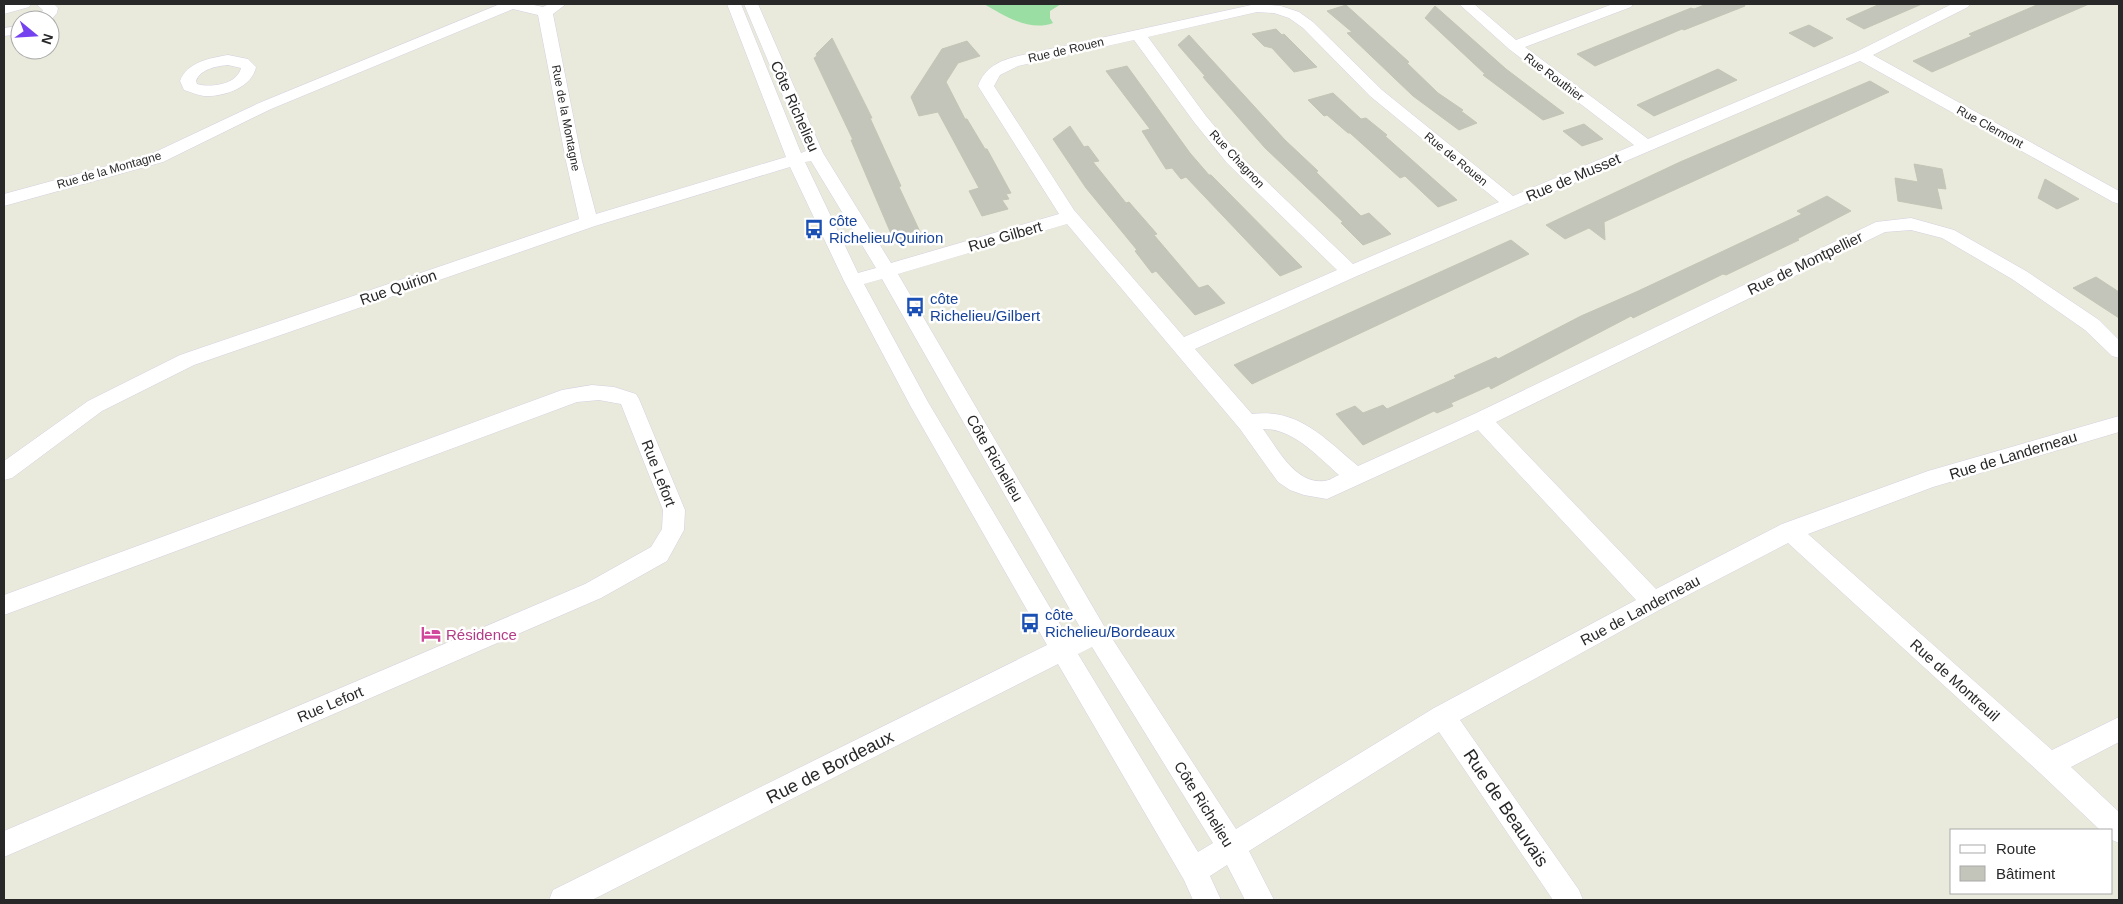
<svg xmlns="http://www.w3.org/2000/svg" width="2123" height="904" font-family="Helvetica,sans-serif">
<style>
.green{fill:#9adea3}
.building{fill:#c4c5ba;stroke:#c3c5b5}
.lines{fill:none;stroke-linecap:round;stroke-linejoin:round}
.minor-casing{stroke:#d5d0e1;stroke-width:1}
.minor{fill:#fff;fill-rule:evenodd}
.labels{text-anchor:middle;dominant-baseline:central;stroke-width:5;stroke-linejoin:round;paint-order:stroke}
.far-street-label{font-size:12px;fill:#282828;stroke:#fff}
.street-label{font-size:15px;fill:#282828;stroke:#fff}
.transit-label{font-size:15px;fill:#164399;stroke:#fff;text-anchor:start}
.hotel-label{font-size:15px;fill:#b23c85;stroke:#fff;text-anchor:start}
.near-street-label{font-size:18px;fill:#282828;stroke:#fff}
</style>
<rect width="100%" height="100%" fill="#e9eadb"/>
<!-- green -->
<path class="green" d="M984 4H1061L1050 11V18L1053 23C1029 32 1003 15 984 4Z"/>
<!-- building -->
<path class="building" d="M1707 4H1744L1745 6 1684 30 1682 29 1595 66 1577 54 1691 8 1694 9Z
M1880 4H1922L1864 29 1846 19Z
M2039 4H2089L1932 72 1913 61 1972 36 1969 34Z
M1346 5 1409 62 1407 63 1438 93 1463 110 1461 111 1477 123 1459 130 1413 96 1347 33 1352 32 1327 11Z
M1435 6 1506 69 1564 113 1543 120 1483 75 1485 74 1425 18Z
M1809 25 1833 38 1814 47 1789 33Z
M1276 29 1282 35 1284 34 1317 67 1294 72 1272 48 1264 46 1252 34Z
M1189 35 1285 140 1318 171 1316 172 1361 216 1369 213 1391 234 1363 245 1341 223 1343 222 1265 148 1209 84 1203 77 1205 76 1178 45Z
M832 38 872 118H870L901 186 899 187 922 236 895 243 851 140H853L814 58 817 56 816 54Z
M967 41 980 56 958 63 946 82 965 119H967L985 149H987L1011 193 1006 194 1009 199 1002 200 1008 209 982 216 969 191 979 188 938 112 919 116 911 97 942 49Z
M1127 66 1190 153 1209 175H1211L1302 267 1280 276 1186 177 1181 179 1172 168 1166 169 1142 131 1150 129 1106 71Z
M1718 69 1737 80 1654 116 1637 105Z
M1870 81 1889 92 1604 222 1605 240 1589 228 1565 239 1546 225 1680 162Z
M1333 93 1361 119 1366 118 1387 135 1385 136 1457 200 1438 207 1405 176 1400 178 1350 133H1348L1327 115 1324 116 1308 100Z
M1584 124 1603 139 1582 146 1563 131Z
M1070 126 1084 147 1088 146 1099 161 1093 162 1126 203 1129 202 1157 234 1154 235 1199 288 1208 285 1225 303 1195 315 1156 271 1152 273 1135 251 1137 250 1086 188 1053 139Z
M1914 164 1942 169 1946 189 1937 188 1942 209 1898 201 1895 178 1918 182Z
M2045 179 2079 199 2057 209 2038 198Z
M1827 196 1851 211 1797 239 1799 240 1726 275 1723 274 1633 318 1631 316 1491 389 1489 386 1451 403 1453 406 1437 413 1434 411 1363 445 1336 414 1355 406 1363 413 1383 405 1387 409 1456 378 1454 376 1496 357 1498 359 1581 316 1636 292 1802 214 1797 211Z
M1511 240 1529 254 1252 384 1234 365Z
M2096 277 2119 292V318L2073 288Z"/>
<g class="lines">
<defs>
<path id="minor" d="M9 4H31L29 7 4 14V5Z
M36 4H54L58 8 57 13 50 21 36 20 43 10Z
M500 4H529L543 7 549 4H566L553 14 582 161 596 214 786 157 727 4H741L801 153 806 151 744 4H758L823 153 891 263 1059 214 978 86C985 67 999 61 1018 56L1256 4 1281 6 1299 12 1313 22 1382 90 1513 196 1634 145 1509 49 1459 4H1474L1516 40 1613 4H1633L1631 7 1525 47 1648 139 1856 52 1952 4H1970L1968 7 1873 55 2119 191V204L2113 202 1860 61 1357 276 1195 349 1252 414C1299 408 1325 439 1358 466L1474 414 1876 222 1911 218 1954 230 2026 271 2099 320 2119 340V358L2112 356 2085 330 2012 279 1942 238 1911 230 1885 232 1496 422 1656 589 1782 524 1928 471 2119 416V432L1933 487 1808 534 2052 750 2119 717V742L2071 767 2119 812V843L2112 840V830H2100L2041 774 1788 543 1661 609 1460 720 1579 890 1583 900H1553L1439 732 1249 851 1274 900H1245L1227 865 1210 876 1221 900H1193L1184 880 1058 664 592 900H549L553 890 1047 645 911 407 844 281 790 167 595 226 194 365 102 411 12 478 4 480V461L88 401 180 355 579 219 566 161 538 15 513 9 271 109 163 162 4 206V194L151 154 259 103ZM1257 12 1274 13 1289 18 1303 28 1370 96 1499 202 1353 264 1239 155 1206 116 1148 37ZM1134 40 1194 122 1227 163 1337 270 1184 337 1074 210 994 86 1000 75 1018 66ZM811 161 876 268 858 273 805 162ZM1067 224 1240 429 1278 482 1290 490 1304 495 1327 499 1478 430 1636 600 1434 708 1236 829 1104 626 898 274ZM882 279 1081 629 1067 636 928 402 864 284ZM1263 429C1293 428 1318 457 1339 475 1334 477 1329 481 1324 481 1295 484 1278 449 1263 429ZM1092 647 1213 843 1198 852 1078 654Z
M20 26V34L4 36V28Z
M228 55 248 59 256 67C252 88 223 97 204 96 197 95 191 92 184 90L180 81C187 62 210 58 228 55ZM228 65 241 68C237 85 210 88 197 84L196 81C200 69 217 66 228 65Z
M592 385 614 387 636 394 639 399 685 510 684 530 667 561 601 598 4 857V831L585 584 651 547 662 529 663 510 621 404 599 400 577 402 4 615V595L562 390Z"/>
</defs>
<!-- minor casing -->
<use href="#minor" class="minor-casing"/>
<!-- minor -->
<use href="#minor" class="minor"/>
</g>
<!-- icons -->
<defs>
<symbol id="bus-bare" viewBox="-9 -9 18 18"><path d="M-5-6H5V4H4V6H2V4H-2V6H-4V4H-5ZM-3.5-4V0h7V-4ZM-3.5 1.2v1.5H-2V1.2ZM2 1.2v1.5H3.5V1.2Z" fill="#1a4fb4" stroke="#fff" stroke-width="2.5" paint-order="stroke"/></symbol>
<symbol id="hotel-bare" viewBox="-9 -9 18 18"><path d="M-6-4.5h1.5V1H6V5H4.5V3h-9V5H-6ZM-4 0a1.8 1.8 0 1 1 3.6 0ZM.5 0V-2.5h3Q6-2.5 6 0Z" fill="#d1479c" stroke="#fff" stroke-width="2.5" paint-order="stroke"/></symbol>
</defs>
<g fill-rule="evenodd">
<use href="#bus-bare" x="800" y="215" width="28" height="28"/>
<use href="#bus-bare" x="901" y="293" width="28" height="28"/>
<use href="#bus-bare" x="1016" y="609" width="28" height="28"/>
<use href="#hotel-bare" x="417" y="620" width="28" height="28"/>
</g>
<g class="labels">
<!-- far-street labels -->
<g class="far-street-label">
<text transform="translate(1066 50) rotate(-13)">Rue de Rouen</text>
<text transform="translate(1554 77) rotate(37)">Rue Routhier</text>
<text transform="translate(566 118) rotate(79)">Rue de la Montagne</text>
<text transform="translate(1990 127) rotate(29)">Rue Clermont</text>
<text transform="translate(1237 159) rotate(47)">Rue Chagnon</text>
<text transform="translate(1456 159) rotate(39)">Rue de Rouen</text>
<text transform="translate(109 170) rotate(-16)">Rue de la Montagne</text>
</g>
<!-- street labels -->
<g class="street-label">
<text transform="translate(795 106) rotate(66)">Côte Richelieu</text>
<text transform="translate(1573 177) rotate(-23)">Rue de Musset</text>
<text transform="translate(1005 236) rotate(-16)">Rue Gilbert</text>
<text transform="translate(1805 263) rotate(-26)">Rue de Montpellier</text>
<text transform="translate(398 287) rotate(-19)">Rue Quirion</text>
<text transform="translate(2013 455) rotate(-17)">Rue de Landerneau</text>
<text transform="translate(995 458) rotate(60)">Côte Richelieu</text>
<text transform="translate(659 473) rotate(69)">Rue Lefort</text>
<text transform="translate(1640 610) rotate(-28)">Rue de Landerneau</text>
<text transform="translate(1955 680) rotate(42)">Rue de Montreuil</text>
<text transform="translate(330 704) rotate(-23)">Rue Lefort</text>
<text transform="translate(1204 804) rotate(58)">Côte Richelieu</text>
</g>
<!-- transit labels -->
<g class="transit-label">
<text x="829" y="220">côte<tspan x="829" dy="17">Richelieu/Quirion</tspan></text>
<text x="930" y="298">côte<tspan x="930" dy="17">Richelieu/Gilbert</tspan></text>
<text x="1045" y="614">côte<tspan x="1045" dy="17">Richelieu/Bordeaux</tspan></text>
</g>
<!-- hotel labels -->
<g class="hotel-label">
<text x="446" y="634">Résidence</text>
</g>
<!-- near-street labels -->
<g class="near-street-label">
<text transform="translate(830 767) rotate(-27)">Rue de Bordeaux</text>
<text transform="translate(1506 808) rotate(56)">Rue de Beauvais</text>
</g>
</g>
<!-- border -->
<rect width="2123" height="904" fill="none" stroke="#282828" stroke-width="10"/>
<!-- legend -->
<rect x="1950" y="829" width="162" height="65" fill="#ffffff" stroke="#a9a9a9"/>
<rect x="1960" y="845" width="25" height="8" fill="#ffffff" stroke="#a9a9a9"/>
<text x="1996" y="854" font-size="15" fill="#282828">Route</text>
<rect x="1960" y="866" width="25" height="15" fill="#c4c5ba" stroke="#a9a9a9"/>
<text x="1996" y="879" font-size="15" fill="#282828">Bâtiment</text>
<!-- north arrow -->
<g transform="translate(35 35) rotate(108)"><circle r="24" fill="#ffffff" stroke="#a9a9a9"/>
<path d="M0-4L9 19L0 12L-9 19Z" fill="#7542ef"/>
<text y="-8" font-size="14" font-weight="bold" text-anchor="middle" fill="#282828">N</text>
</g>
</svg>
